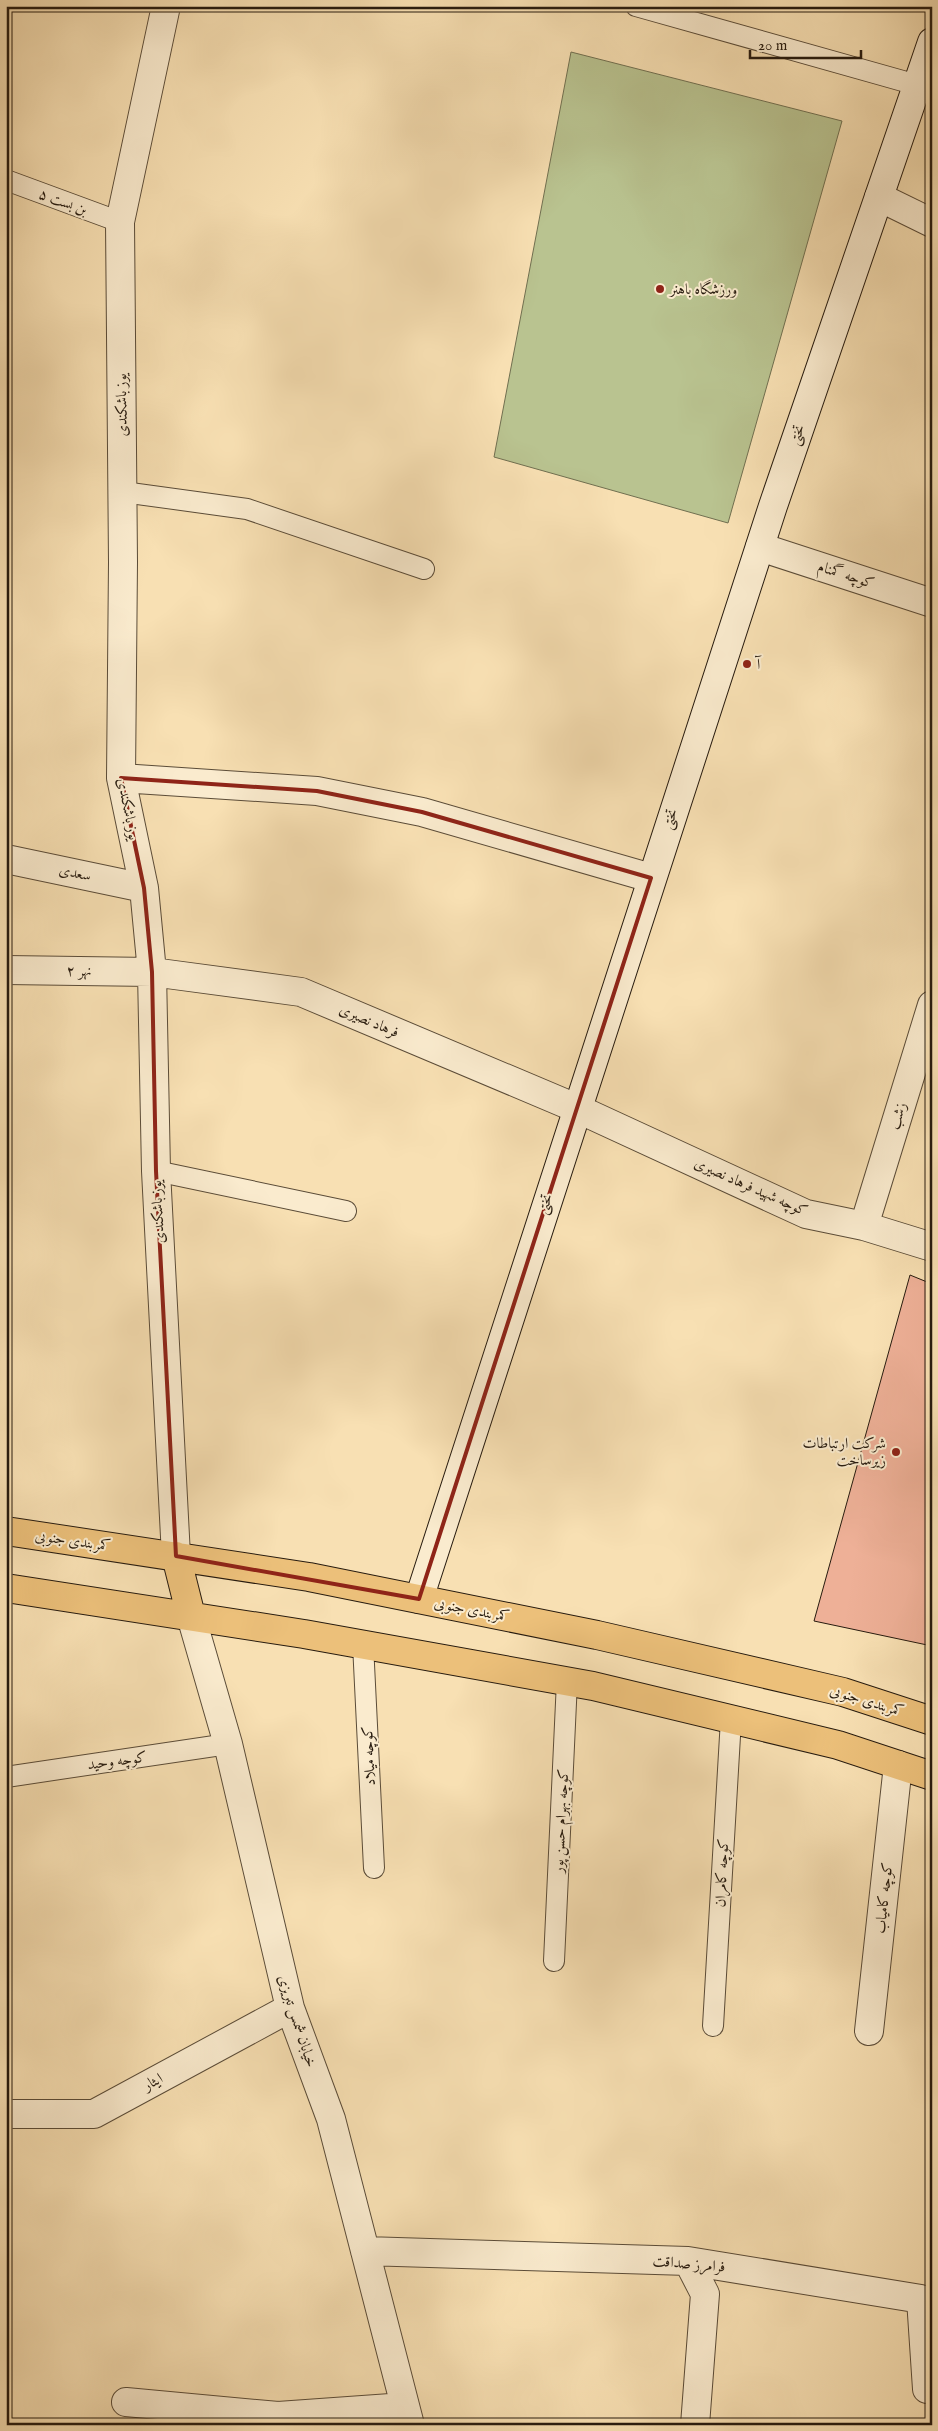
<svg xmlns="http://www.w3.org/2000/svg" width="938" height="2431" font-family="'IM FELL English',Amiri,serif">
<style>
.green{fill:#b9c390;stroke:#706f50}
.building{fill:#eeb097;stroke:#271b0f}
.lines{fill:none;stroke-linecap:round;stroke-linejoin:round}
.service-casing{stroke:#5b4c38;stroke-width:22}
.minor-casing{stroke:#5b4c38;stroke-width:30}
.secondary-casing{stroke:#271b0f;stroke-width:30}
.primary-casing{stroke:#271b0f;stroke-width:30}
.service{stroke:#faebce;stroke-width:20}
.minor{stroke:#faebce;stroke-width:28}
.secondary{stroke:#faebce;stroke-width:28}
.primary{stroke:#ecc07a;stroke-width:28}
.marked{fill:none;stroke:#8f2418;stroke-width:4;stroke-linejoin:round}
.poi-dot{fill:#8f2418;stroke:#faebce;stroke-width:2}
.labels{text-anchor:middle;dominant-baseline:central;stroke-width:4;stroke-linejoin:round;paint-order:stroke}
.street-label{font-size:15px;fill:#271b0f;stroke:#faebce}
.poi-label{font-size:15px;fill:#271b0f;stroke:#faebce;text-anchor:start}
</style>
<rect width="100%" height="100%" fill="#f8e0b3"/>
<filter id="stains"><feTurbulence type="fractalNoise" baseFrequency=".004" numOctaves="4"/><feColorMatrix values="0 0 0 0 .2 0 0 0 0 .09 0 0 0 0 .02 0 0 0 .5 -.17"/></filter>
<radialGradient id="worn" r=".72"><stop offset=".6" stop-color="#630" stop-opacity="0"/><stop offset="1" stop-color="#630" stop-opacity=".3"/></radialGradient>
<!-- green -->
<path class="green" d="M571 52 842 121 728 523 494 457Z"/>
<!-- building -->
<path class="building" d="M910 1275 932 1284V1646L814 1621Z"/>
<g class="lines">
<defs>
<path id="service" d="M636 6 917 85
M6 180 120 222
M123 492 247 509 424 569
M156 1171 346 1211
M363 1644 374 1868
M6 1777 228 1744
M554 1961 567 1681
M713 2026 731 1719"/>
<path id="minor" d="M166 6 120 222 123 562 121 778 144 888 152 972 156 1171 176 1556
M879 197 932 223
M760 547 932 603
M121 778 317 791 422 812 651 878
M6 859 144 888
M6 970 152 972 301 992 576 1108 806 1214 864 1226 932 1247
M864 1226 932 1005
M191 1616 228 1744 290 2008 331 2119 410 2425
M869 2031 898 1765
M6 2114H94L290 2008
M365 2251 688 2261 921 2299 927 2389
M688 2261 705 2294 695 2425
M126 2402 278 2416 405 2407"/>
<path id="secondary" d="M419 1599 773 506 932 42"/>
<path id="primary" d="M6 1531 309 1577 597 1635 843 1692 932 1721
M176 1556 191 1616
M6 1588 304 1634 593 1686 838 1745 932 1776"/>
</defs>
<!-- service casing -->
<use href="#service" class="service-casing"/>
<!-- minor casing -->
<use href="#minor" class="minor-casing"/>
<!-- secondary casing -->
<use href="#secondary" class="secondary-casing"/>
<!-- primary casing -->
<use href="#primary" class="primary-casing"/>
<!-- service -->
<use href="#service" class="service"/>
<!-- minor -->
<use href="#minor" class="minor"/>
<!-- secondary -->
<use href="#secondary" class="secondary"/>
<!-- primary -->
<use href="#primary" class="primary"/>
</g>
<!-- marked area -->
<path class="marked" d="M121 778 317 791 422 812 651 878 419 1599 176 1556 156 1171 152 972 144 888Z"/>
<!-- markers -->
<g class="poi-dot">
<circle cx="660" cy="289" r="5"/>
<circle cx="747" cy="664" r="5"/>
<circle cx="896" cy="1452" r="5"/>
</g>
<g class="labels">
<!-- street labels -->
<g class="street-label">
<text transform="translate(63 202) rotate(20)">بن بست ۵</text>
<text transform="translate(122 405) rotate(-91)">یوز باشکندی</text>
<text transform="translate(797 435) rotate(-71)">تختی</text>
<text transform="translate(846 575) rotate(18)">کوچه گمنام</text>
<text transform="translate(128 809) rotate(79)">یوز باشکندی</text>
<text transform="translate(670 819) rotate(-72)">تختی</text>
<text transform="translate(75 873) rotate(12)">سعدی</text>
<text transform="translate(79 971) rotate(1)">نهر ۲</text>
<text transform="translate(369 1021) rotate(23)">فرهاد نصیری</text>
<text transform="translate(898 1116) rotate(-73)">زشب</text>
<text transform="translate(751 1187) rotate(24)">کوچه شهید فرهاد نصیری</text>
<text transform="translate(545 1204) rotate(-72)">تختی</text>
<text transform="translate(158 1212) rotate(-93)">یوز باشکندی</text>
<text transform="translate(73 1541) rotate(8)">کمربندی جنوبی</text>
<text transform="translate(472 1610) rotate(11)">کمربندی جنوبی</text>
<text transform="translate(867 1701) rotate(17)">کمربندی جنوبی</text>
<text transform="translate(369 1756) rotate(-93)">کوچه میلاد</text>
<text transform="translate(117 1761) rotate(-8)">کوچه وحید</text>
<text transform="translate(561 1821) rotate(-87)">کوچه بهرام حسن پور</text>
<text transform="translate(722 1873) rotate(-87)">کوچه کامران</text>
<text transform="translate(884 1898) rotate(-84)">کوچه کامیاب</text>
<text transform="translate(297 2021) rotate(72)">خیابان شمس تبریزی</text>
<text transform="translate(153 2082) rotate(-29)">ایثار</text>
<text transform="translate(689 2264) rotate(5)">فرامرز صداقت</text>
</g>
<!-- poi labels -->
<g class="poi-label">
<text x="670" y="289">ورزشگاه باهنر</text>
<text x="757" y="664">آ</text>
<text x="886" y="1443" text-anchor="end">شرکت ارتباطات<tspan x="886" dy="17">زیرساخت</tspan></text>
</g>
</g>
<!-- margin -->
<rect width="938" height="2431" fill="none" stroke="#f8e0b3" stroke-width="25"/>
<rect x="8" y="8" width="923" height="2416" fill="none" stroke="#271b0f" stroke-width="2.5"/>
<rect x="12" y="12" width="913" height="2406" fill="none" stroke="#271b0f"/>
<!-- scale -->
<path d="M750 50v8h111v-8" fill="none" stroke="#271b0f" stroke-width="2.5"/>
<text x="758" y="50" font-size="15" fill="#271b0f" stroke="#faebce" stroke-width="4" paint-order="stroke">20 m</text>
<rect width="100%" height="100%" filter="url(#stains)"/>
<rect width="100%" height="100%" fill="url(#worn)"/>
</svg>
